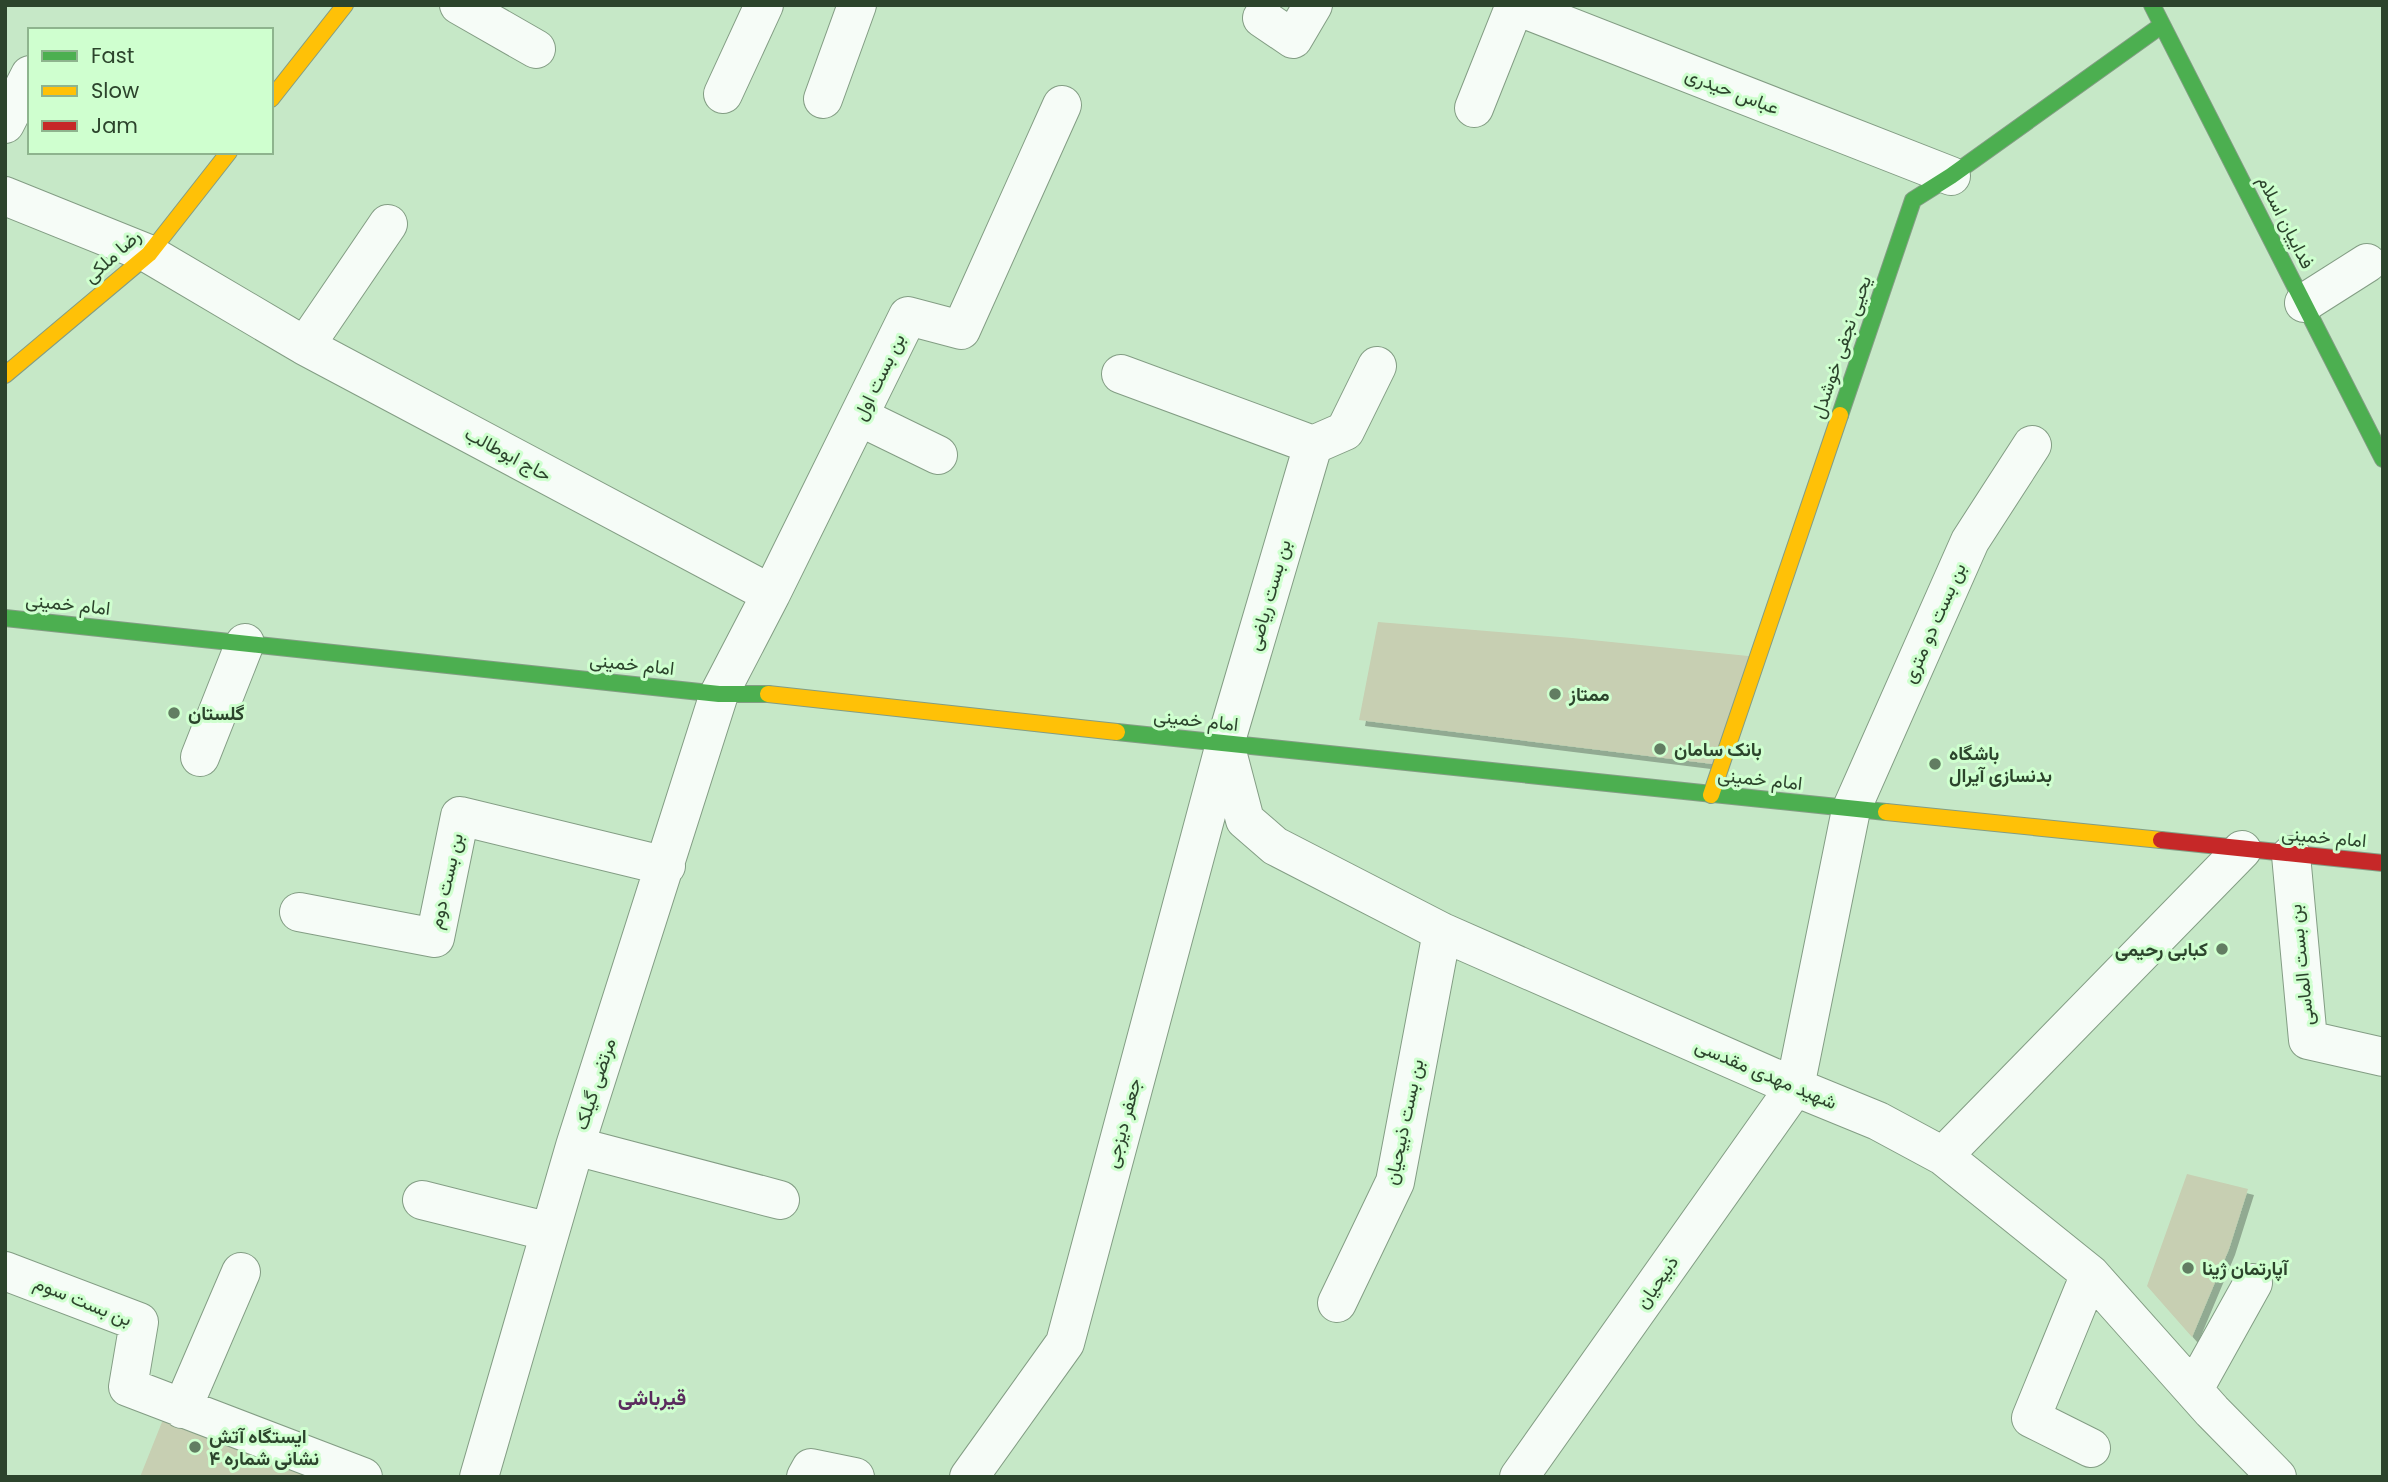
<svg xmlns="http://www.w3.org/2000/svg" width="2388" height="1482" font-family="Poppins,Vazirmatn,sans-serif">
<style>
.building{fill:#c7cfb2;filter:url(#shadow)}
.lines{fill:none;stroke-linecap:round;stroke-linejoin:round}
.street-casing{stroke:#839d84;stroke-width:40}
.fast-casing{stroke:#839d84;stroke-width:18}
.slow-casing{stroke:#839d84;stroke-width:18}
.jam-casing{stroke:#839d84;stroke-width:18}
.street{stroke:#f6fcf7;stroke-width:38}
.fast{stroke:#4caf50;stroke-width:16}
.slow{stroke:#ffc107;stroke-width:16}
.jam{stroke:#c62828;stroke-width:16}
.poi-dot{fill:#627d62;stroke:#cfffcf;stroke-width:2.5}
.labels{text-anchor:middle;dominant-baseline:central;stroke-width:6;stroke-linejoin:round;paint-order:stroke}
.street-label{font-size:19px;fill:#2c442c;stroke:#cfffcf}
.poi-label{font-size:19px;font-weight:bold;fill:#2c442c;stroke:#cfffcf;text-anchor:start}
.neighbourhood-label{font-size:21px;font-weight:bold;fill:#5b2c5e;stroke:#cfffcf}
</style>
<defs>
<filter id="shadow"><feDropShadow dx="6" dy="6" stdDeviation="0" flood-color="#0004"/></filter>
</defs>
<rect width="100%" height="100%" fill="#c6e8c7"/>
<!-- building -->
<path class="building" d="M1378 622 1572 638 1758 657 1721 765 1359 720Z
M2187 1174 2248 1189 2229 1249 2192 1337 2147 1286Z
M164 1417 312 1477H140Z"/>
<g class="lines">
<defs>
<path id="street" d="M459 5 536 49
M1514 5 1951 176
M1262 18 1293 39 1313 5
M723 94 764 5
M823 99 857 5
M1474 108 1515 5
M5 124 30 75
M5 196 149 254 305 346 771 594 719 694 575 1146 479 1477
M2304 303 2367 263
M305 346 388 224
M860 417 938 455
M1313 445 1345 431 1377 366
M771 594 908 316 961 330 1062 105
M1225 744 1245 820 1275 846 1442 932 1795 1087 1878 1121 1943 1156 2090 1274 2212 1411 2277 1477
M200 757 245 643
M2291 855 2308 1040 2383 1057
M299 912 435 938 460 816 666 866
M575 1146 780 1200
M1943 1156 2242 850
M422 1200 550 1232
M5 1271 139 1322 128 1387 363 1477
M2090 1274 2031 1418 2091 1448
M1337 1303 1395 1182 1442 932
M2194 1389 2253 1283
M182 1409 241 1272
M806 1477 811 1468 855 1477
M969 1477 1065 1343 1225 744 1313 445 1121 374
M1519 1477 1795 1087 1851 810 1970 541 2032 445"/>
<path id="fast" d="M2152 5 2383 459
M1840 415 1913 200 1951 176 2162 25
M5 618 719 694H768
M1117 732 1886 812"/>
<path id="slow" d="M271 99 345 5
M5 375 149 254 229 152
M768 694 1117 732
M1711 795 1840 415
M1886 812 2161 840"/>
<path id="jam" d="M2161 840 2383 863"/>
</defs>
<!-- street casing -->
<use href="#street" class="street-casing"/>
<!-- fast casing -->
<use href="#fast" class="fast-casing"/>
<!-- slow casing -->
<use href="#slow" class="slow-casing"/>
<!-- jam casing -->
<use href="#jam" class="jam-casing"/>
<!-- street -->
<use href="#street" class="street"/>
<!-- fast -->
<use href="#fast" class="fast"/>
<!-- slow -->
<use href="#slow" class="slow"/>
<!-- jam -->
<use href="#jam" class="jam"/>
</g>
<!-- markers -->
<g class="poi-dot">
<circle cx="1555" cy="694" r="7"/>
<circle cx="174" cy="713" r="7"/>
<circle cx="1660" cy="749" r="7"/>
<circle cx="1935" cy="764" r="7"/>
<circle cx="2222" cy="949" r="7"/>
<circle cx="2188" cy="1268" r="7"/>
<circle cx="195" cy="1447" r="7"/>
</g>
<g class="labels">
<!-- street labels -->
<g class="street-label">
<text transform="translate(1732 91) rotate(21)">عباس حیدری</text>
<text transform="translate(2286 222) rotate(63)">فداییان اسلام</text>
<text transform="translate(112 256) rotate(-42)">رضا ملکی</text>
<text transform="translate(1841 347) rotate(-71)">یحیی نجفی خوشدل</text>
<text transform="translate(879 377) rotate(-64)">بن بست اول</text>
<text transform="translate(508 454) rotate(28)">حاج ابوطالب</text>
<text transform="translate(1269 595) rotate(-74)">بن بست ریاضی</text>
<text transform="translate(68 604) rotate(6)">امام خمینی</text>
<text transform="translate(1934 623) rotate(-66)">بن بست دو متری</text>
<text transform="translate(632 664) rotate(6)">امام خمینی</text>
<text transform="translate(1196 720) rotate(6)">امام خمینی</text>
<text transform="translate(1760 779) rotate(6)">امام خمینی</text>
<text transform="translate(2324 837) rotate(5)">امام خمینی</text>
<text transform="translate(446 881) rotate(-77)">بن بست دوم</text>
<text transform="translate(2301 965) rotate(-96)">بن بست الماسی</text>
<text transform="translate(1766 1074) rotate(23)">شهید مهدی مقدسی</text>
<text transform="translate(595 1084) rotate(-72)">مرتضی گیلک</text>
<text transform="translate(1404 1122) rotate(-78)">بن بست ذبیحیان</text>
<text transform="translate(1123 1123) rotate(-75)">جعفر دیزجی</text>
<text transform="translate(1657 1282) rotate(-55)">ذبیحیان</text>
<text transform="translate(83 1301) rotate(22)">بن بست سوم</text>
</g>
<!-- poi labels -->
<g class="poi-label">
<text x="1569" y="694">ممتاز</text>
<text x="188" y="713">گلستان</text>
<text x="1674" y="749">بانک سامان</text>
<text x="1949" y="753">باشگاه<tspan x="1949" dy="22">بدنسازی آیرال</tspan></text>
<text x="2208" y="949" text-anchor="end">کبابی رحیمی</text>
<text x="2202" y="1268">آپارتمان ژینا</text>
<text x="209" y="1436">ایستگاه آتش<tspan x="209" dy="22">نشانی شماره ۴</tspan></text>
</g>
<!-- neighbourhood labels -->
<g class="neighbourhood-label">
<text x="652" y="1397">قیرباشی</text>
</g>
</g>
<!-- border -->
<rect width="2388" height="1482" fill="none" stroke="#2c442c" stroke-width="14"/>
<!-- legend -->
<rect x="28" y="28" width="245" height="126" fill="#cfffcf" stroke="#8eb48e" stroke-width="2"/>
<rect x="42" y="51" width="35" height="10" fill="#4caf50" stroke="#8eb48e" stroke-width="2"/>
<text x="91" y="63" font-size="21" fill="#2c442c">Fast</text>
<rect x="42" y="86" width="35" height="10" fill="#ffc107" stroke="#8eb48e" stroke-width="2"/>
<text x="91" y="98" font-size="21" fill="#2c442c">Slow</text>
<rect x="42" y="121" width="35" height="10" fill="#c62828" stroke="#8eb48e" stroke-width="2"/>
<text x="91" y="133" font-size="21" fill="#2c442c">Jam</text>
</svg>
